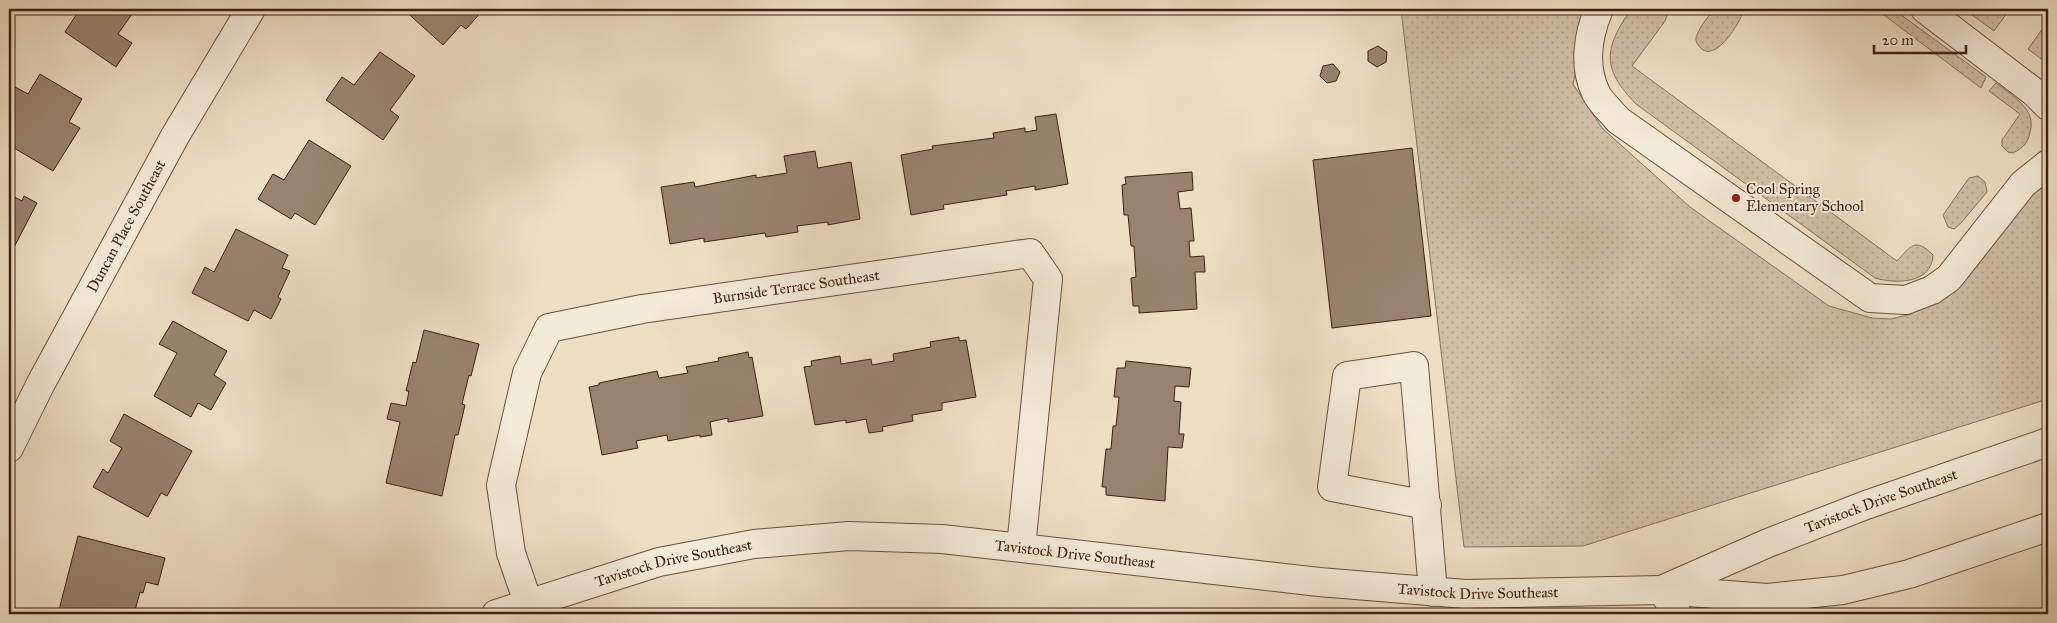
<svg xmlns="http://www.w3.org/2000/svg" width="2057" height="623" font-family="'IM FELL Great Primer',serif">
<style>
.grass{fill:url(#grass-dots);stroke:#86705b}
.building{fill:#99836e;stroke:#3c2111}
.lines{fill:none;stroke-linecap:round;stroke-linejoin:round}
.minor-casing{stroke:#68503e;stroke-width:30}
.minor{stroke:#f4ead8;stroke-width:28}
.poi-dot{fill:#8f2418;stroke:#f4ead8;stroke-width:2}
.labels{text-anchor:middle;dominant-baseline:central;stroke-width:4;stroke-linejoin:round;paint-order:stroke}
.poi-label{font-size:15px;fill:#3c2111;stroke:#f4ead8;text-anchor:start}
.street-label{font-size:15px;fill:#3c2111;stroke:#f4ead8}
</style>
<defs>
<pattern id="grass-dots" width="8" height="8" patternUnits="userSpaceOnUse" patternTransform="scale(1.25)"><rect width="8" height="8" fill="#d0bea5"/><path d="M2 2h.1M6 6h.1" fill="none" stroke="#b4a38d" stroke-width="1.8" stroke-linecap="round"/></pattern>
</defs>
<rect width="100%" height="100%" fill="#eedec3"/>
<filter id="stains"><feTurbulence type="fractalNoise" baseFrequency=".004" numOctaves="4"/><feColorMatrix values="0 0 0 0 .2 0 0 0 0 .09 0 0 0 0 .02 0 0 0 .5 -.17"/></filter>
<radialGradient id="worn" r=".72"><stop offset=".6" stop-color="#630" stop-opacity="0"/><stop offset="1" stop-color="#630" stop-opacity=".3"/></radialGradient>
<!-- grass -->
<path class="grass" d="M1401 9H1589L1573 84 1602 128 1690 207 1829 306 1872 318 1891 319 1911 314 1953 289 2032 192 2045 185 2048 186V399L1583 546 1464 547Z
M1631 9H1667L1668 13 1665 21 1632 66 1897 261C1911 246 1915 237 1933 255 1932 284 1896 284 1875 278L1636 104C1601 68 1604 49 1631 9Z
M1714 9H1742L1743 12C1739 25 1713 66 1699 46 1696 43 1695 38 1697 35 1700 26 1709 16 1714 9Z
M1876 9H1893L1986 77 1981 88Z
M1964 9H2010L1994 31Z
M2048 21V64L2028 49Z
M1996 83C2012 96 2037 109 2030 132 2028 143 2023 148 2013 153L2008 152 2002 146V140L2020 114 1989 91Z
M1978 176 1985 182 1987 192 1961 223 1954 229 1948 227 1943 215 1969 178Z"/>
<!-- building -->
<path class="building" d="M80 9H131L134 11 118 34 132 43 116 67 65 32Z
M403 9H484L466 29 461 25 443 45Z
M1378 46 1387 52 1386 62 1377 67 1368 61V51Z
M380 52 415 76 390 110 399 117 383 140 326 100 342 77 354 85Z
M1333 64 1340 72 1336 81 1327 83 1320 76 1323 66Z
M40 74 82 99 69 122 80 128 53 171 9 145V98L15 87 28 94Z
M1056 114 1068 184 1035 190V186L1006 191 1007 195 943 205 944 209 911 215 901 155 933 149 932 146 994 138 993 133 1025 128V132L1037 130 1035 117Z
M309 140 351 166 315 225 295 213 291 219 258 199 273 174 284 180Z
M1412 148 1431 316 1332 328 1313 160Z
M815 151 818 168 851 162 860 219 828 225V222L797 226 798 232 766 237 765 233 704 242V238L670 244 661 187 694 182 695 187 756 175V178L787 173 784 156Z
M1192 172 1193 190 1178 192 1180 209 1191 208 1194 241H1189L1190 257 1204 256 1205 272H1195L1197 309 1139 313V306H1133L1131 278 1136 277 1134 246H1131L1128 215H1124L1122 185 1126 184 1125 177Z
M9 194 22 201 24 196 37 203 9 257Z
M236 229 288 255 282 268 290 271 278 297 281 299 271 319 254 310 248 321 192 293 205 267 214 272Z
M173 321 227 351 214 375 226 383 211 410 198 403 191 417 154 396 177 353 159 344Z
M424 330 479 344 471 376 469 375 462 404 465 405 458 435H455L442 496 386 483 400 422 387 419 391 403 406 406 409 391H406L413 362 416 363Z
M959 337V341L966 340 976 397 942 403V410L912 415 913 421 882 427 883 431 869 433 866 419 846 423V420L815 425 804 367 812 366 811 361 840 356 841 364 871 359 872 365 894 361 893 354 931 347 930 342Z
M748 352 749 358 752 357 763 416 728 422V418L710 422 712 435 700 437V435L668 441 667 435 636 441 638 448 602 455 589 387 599 385V383L657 371 659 378 688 373 686 367 719 361 718 358Z
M1126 361 1191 368 1189 387 1175 386 1174 401 1181 402 1179 434H1184L1182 448 1168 447 1165 501 1106 495V487H1102L1106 449H1111L1113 426H1116L1119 397H1114L1117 368H1125Z
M124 414 192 451 167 496 161 493 148 517 93 487 103 469 108 473 122 448 110 441Z
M78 536 165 558 158 585 146 582 143 593 140 592 134 614 122 611 121 614H58Z"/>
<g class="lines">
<defs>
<g id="minor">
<path d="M1599 9C1588 35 1583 66 1596 93 1600 102 1611 111 1618 120L1870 298 1906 300 1932 290 1949 278 2023 184 2048 164"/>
<path d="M1925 9 2034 92 2048 106"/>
<path id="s1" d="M9 448 40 385 175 136 251 9"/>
<path d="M1427 505 1332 487 1347 376 1414 366 1433 592"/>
<path id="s2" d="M1666 588 1768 543 1866 505 2048 442"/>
<path d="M1662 590 1677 614"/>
<path id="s3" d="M496 614 659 562 754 544 849 536 942 539 1319 582 1465 594 1662 590 1767 598 1843 590 1909 574 2048 527"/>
<path id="s4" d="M532 614 511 553 501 485 527 373 549 328 642 309 1030 253 1048 279 1021 547"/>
</g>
</defs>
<!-- minor casing -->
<use href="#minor" class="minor-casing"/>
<!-- minor -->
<use href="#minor" class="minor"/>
</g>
<!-- markers -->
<circle class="poi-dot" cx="1736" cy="198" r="5"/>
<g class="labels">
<!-- poi labels -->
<g class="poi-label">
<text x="1746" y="189">Cool Spring<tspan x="1746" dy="17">Elementary School</tspan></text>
</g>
<!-- street labels -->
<g class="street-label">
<text stroke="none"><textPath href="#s1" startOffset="251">Duncan Place Southeast</textPath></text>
<text stroke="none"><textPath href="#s4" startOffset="549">Burnside Terrace Southeast</textPath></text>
<text stroke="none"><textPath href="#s2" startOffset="232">Tavistock Drive Southeast</textPath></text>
<text stroke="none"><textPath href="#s3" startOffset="590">Tavistock Drive Southeast</textPath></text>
<text stroke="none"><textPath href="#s3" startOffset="185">Tavistock Drive Southeast</textPath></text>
<text stroke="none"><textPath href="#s3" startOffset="995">Tavistock Drive Southeast</textPath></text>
</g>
</g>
<!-- margin -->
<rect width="2057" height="623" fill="none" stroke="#eedec3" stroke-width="30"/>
<rect x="10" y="10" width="2037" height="603" fill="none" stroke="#3c2111" stroke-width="2.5"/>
<rect x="15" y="15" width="2027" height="593" fill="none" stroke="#3c2111"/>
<!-- scale -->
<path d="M1874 45v8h92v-8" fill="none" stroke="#3c2111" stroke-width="2.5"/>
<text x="1882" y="45" font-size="15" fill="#3c2111" stroke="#f4ead8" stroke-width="4" paint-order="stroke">20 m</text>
<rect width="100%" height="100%" filter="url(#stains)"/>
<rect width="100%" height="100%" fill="url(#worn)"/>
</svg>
